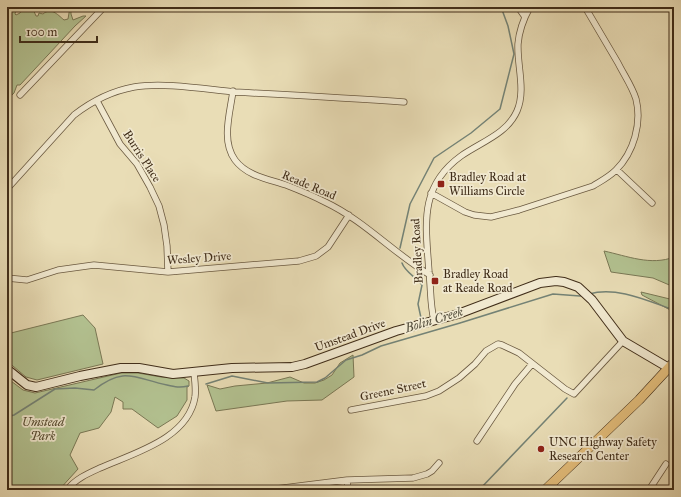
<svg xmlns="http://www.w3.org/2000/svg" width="681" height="497" font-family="'IM FELL Great Primer',serif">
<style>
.green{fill:#b3c291;stroke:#7a7855}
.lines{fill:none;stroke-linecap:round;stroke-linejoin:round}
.stream{stroke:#748275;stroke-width:1.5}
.street-casing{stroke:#6a5940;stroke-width:7}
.secondary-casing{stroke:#402d19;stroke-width:10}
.primary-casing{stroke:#402d19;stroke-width:10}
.street{stroke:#f1e9d0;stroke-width:5.5}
.secondary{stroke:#f1e9d0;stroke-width:8}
.primary{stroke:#e4be7b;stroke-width:9}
.poi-dot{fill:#8f2418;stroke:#f1e9d0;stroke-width:1.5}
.labels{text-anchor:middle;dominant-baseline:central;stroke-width:3.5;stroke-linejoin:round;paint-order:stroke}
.street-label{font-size:12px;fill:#402d19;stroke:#f1e9d0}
.poi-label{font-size:12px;fill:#402d19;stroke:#f1e9d0;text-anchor:start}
.park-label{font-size:12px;font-style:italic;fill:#574b31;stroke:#f1e9d0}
.water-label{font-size:13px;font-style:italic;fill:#56503f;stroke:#f1e9d0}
</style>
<rect width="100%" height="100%" fill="#e9ddb6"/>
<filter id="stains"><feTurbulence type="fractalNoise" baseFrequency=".005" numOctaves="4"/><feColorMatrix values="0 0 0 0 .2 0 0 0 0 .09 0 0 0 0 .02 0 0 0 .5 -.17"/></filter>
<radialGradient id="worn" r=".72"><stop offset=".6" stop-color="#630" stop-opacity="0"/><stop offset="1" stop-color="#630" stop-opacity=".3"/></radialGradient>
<!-- green -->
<path class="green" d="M7 7H11L16 10 15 14 16 15 20 13 24 7H30L33 9 36 16H38L39 13 43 14C51 7 57 14 64 20L68 19 70 7H71V14L73 20 83 16H86L75 26 20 85H17L14 93 7 100Z
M604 251C627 256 651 266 674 257V287L653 278 611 272Z
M641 292 674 300V312L642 295Z
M83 315 95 328 103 364 37 380 26 377 7 361V334Z
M353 355 354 377 322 400 287 401 216 411 207 385 220 389 235 386 267 383 290 377 304 383H315L324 380 332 375 340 363Z
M121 373H138L161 377 184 378 189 381V386L187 387V400L177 416 158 428 132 409H123V402L115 397 111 412 99 428 80 433 70 455 78 469 59 490H7V378L23 390 35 393Z"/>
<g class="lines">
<!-- stream -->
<path class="stream" d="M400 248 410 204 434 158 471 133 500 109 514 54 508 26 501 7
M402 263C405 272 416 277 422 285L418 304 421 318
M589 294C617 286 648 301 674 310
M206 384 232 376 268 383 317 382 325 378 346 360 362 355 381 346 460 323 553 294 580 296 584 295
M7 417 14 415 55 389 75 388 94 390C124 366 134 378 167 385 175 387 180 388 188 386
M479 490 567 398"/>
<defs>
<path id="street" d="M518 7 525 17
M233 91C230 113 221 141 235 160 247 176 268 179 286 185 299 190 313 196 325 202 365 221 393 253 430 275
M20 95 104 7
M97 101 120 144 137 164 150 187 159 206 164 225 167 246 168 272
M617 170 652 203
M7 189 74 115C92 101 112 91 134 87 163 82 204 89 234 92 291 95 348 98 404 102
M431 193 465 212 474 215 491 217 519 210 593 186C601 181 609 177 616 170 634 152 642 123 636 99 632 86 624 75 618 63 607 44 596 26 585 7
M7 278 27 280 58 270 94 265 168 272 299 261 316 256 328 247 349 215
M434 320C430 305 431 288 429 272 426 226 418 187 461 156 481 142 507 134 517 111 526 90 517 66 518 44 519 31 524 18 530 7
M351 410 426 396 439 391 459 378 475 364 486 351 498 344 502 345 519 353 565 389 574 394 623 341
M477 441 515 384 532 364
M347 480 348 490
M67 490C75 479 89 473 100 468 134 453 188 439 195 397 196 389 195 381 194 373
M267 490 347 480 413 478 427 474 432 471 439 463
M649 490 666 464"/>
<path id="secondary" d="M7 369 27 385 36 387 80 376 121 368H139L173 374 232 368 292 367 305 364 396 331 458 314 540 283 556 281 564 282 578 287 592 300 623 341 674 371"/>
<path id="primary" d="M545 490 639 400 674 362"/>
</defs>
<!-- street casing -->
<use href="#street" class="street-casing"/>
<!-- secondary casing -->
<use href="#secondary" class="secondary-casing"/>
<!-- primary casing -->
<use href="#primary" class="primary-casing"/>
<!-- street -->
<use href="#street" class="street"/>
<!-- secondary -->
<use href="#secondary" class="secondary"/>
<!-- primary -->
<use href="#primary" class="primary"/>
</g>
<!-- markers -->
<g class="poi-dot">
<rect x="437" y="180" width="8" height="8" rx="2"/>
<rect x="431" y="277" width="8" height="8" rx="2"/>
<circle cx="541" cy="449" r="4"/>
</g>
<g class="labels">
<!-- street labels -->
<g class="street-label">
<text transform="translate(142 156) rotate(57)">Burris Place</text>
<text transform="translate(309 185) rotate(23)">Reade Road</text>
<text transform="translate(417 251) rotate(-93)">Bradley Road</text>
<text transform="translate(199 258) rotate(-4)">Wesley Drive</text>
<text transform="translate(350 335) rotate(-20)">Umstead Drive</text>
<text transform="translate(393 390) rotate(-12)">Greene Street</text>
</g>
<!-- poi labels -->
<g class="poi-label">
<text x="449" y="177">Bradley Road at<tspan x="449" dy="14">Williams Circle</tspan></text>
<text x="443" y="274">Bradley Road<tspan x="443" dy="14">at Reade Road</tspan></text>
<text x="549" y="442">UNC Highway Safety<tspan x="549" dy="14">Research Center</tspan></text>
</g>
<!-- park labels -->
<g class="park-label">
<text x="43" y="422">Umstead<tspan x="43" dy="14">Park</tspan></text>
</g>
<!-- water labels -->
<g class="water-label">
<text transform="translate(434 320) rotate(-17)">Bolin Creek</text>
</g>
</g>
<!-- margin -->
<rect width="681" height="497" fill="none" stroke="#e9ddb6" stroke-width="24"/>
<rect x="8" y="8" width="665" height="481" fill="none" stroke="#402d19" stroke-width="2"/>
<rect x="12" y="12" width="657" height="473" fill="none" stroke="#402d19"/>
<!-- scale -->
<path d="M20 36v6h77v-6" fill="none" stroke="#402d19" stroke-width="2"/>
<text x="26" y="36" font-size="12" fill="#402d19" stroke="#f1e9d0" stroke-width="3" paint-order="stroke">100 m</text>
<rect width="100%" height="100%" filter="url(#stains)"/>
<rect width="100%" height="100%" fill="url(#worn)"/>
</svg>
